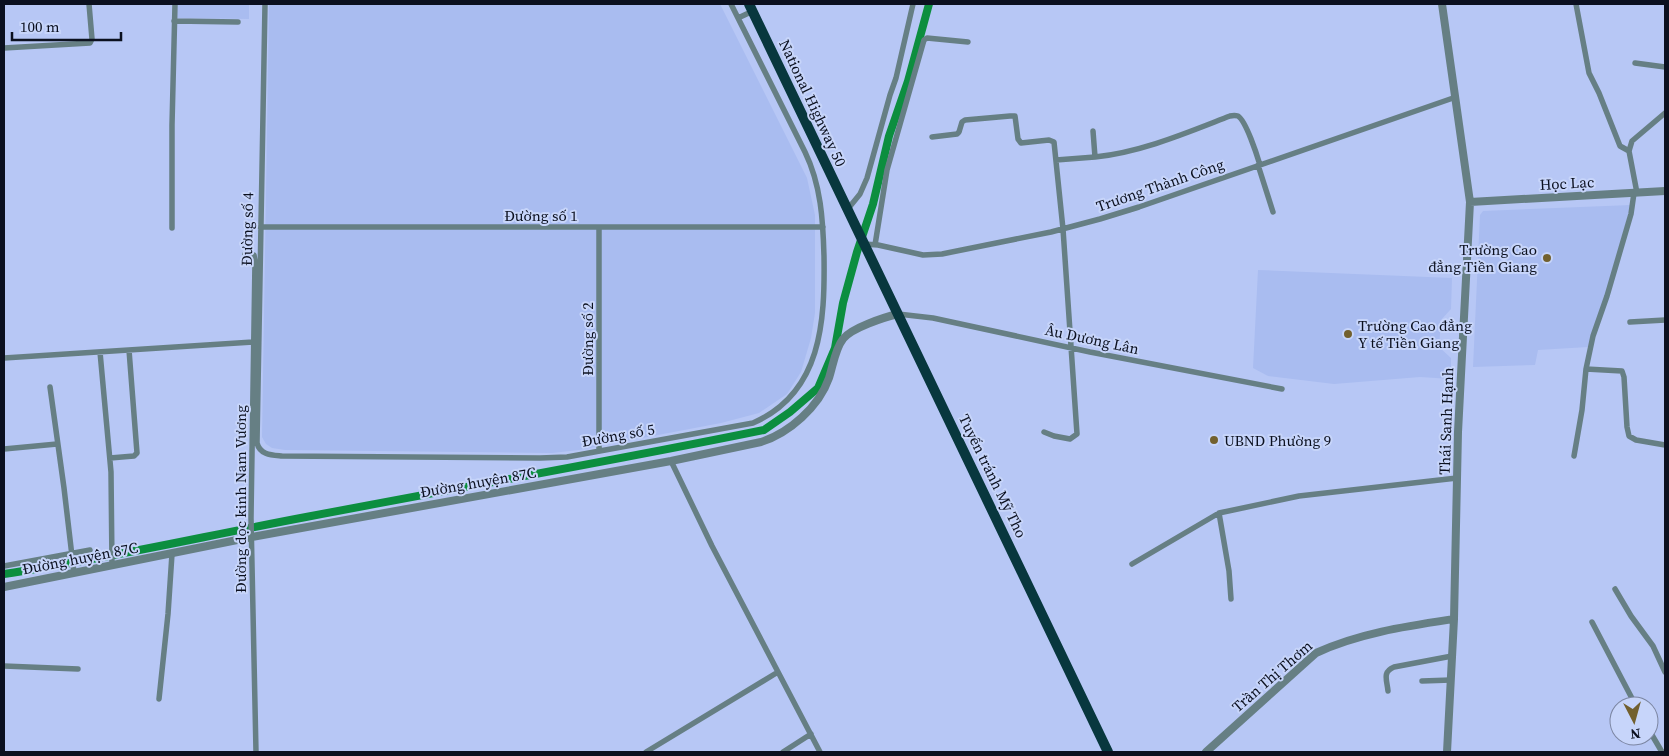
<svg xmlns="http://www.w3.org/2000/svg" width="1669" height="756" font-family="'Source Serif 4',serif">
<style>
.built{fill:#a9bcf0}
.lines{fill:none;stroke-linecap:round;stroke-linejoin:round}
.canal{stroke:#0c8e3f;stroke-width:8}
.minor{stroke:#667f84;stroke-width:5.5}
.tertiary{stroke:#667f84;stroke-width:8}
.trunk{stroke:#08373e;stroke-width:10}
.poi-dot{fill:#72602e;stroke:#c7d5fa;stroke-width:2}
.labels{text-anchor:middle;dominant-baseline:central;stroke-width:4;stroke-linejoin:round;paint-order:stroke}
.street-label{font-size:15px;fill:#0b101f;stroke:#c7d5fa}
.poi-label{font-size:15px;fill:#0b101f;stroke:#c7d5fa;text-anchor:start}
</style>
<rect width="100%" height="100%" fill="#b7c7f5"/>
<!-- built -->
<path class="built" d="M177 4H249V19L177 18Z
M269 4H720L807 178 815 215V313L811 338 801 372 787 394 759 413 721 423 579 450 552 453 285 450 272 448 266 444 262 437Z
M1631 205 1604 299 1588 347 1538 350 1535 365 1473 367 1480 215 1483 211Z
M1258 270 1452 278 1451 309 1441 320 1439 347 1451 358V379L1420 377 1334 384 1268 376 1253 368Z"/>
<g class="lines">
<!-- canal -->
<path class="canal" d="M4 574C105 559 205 536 306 517 458 488 612 461 764 430L790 412 818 388 835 348 843 303 857 252 873 204 889 136 908 81 929 4"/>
<!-- minor -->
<path class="minor" d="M265 4 257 443C260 455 272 455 282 456L540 458 567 457 753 423C822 393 825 321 824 256 823 220 821 185 805 152L731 4
M1576 4 1589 73 1599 93 1620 146 1629 151
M738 18 753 11
M174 21 238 22
M4 48 90 43 92 39 89 4
M1635 63 1665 67
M1093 131 1095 157C1142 152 1186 133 1230 116 1234 115 1235 115 1238 116 1246 121 1257 155 1260 165
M932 137 957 134 959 132 962 122 965 120 1010 116H1015L1018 139 1021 143 1049 140 1054 142 1063 229 1077 434 1070 439 1054 436 1044 432
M1056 160 1095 157
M1258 165 1273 212
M1637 193 1629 151 1632 141 1665 113
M847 210 860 194 867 178 890 95 896 78 913 4
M260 227H823
M172 228V125L175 4
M864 244 878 245 923 255 942 254 1051 232 1100 219 1139 207 1456 97
M875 245 887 170 924 40 927 38 968 42
M245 254 254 255 255 261 251 518 256 752
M898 314 933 318 1090 352 1282 389
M1630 322 1665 320
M100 352 111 472 112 565
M4 358 253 342
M1586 369 1622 371 1624 377 1627 427 1629 436 1636 440 1665 445
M50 387 64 488 74 573
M4 449 57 444
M599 451V227
M1574 456 1582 410 1586 369 1593 336 1607 296 1631 214 1634 193
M110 458 134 456 137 453 129 350
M671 461 712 546 820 752
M1219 513 1229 571 1231 599
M1132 564 1219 513 1299 496 1457 478
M4 566 90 550
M1615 589 1631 616 1653 646 1665 672
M1592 622 1636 706
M4 666 78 669
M1422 681 1451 680
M1388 691C1387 680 1382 672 1394 667L1452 656
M159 699 168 614 172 554
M1649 730 1662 752
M646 752 778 672
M783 752 811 734"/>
<!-- tertiary -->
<path class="tertiary" d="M1442 4 1470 202 1458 432 1454 619 1447 752
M1470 202 1665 191
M4 587 252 537 671 461 761 442C789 433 819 407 829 378 833 366 835 349 843 339 851 328 885 317 898 314
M1206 752 1316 653C1359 633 1408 626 1454 619"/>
<!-- trunk -->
<path class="trunk" d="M749 4C868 254 988 503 1108 752"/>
</g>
<!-- markers -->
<g class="poi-dot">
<circle cx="1547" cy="258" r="5"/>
<circle cx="1348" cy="334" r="5"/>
<circle cx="1214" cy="440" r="5"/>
</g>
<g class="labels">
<!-- street labels -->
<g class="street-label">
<text transform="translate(813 103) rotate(65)">National Highway 50</text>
<text transform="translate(1567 183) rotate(-3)">Học Lạc</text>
<text transform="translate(1160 185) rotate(-19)">Trương Thành Công</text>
<text x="541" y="215">Đường số 1</text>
<text transform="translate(247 229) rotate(-89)">Đường số 4</text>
<text transform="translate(587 339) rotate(-90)">Đường số 2</text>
<text transform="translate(1092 339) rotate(12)">Âu Dương Lân</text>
<text transform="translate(1446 421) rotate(-88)">Thái Sanh Hạnh</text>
<text transform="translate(618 435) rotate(-10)">Đường số 5</text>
<text transform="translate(993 476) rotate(64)">Tuyến tránh Mỹ Tho</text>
<text transform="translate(478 482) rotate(-10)">Đường huyện 87C</text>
<text transform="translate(240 499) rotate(-90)">Đường dọc kinh Nam Vương</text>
<text transform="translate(80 558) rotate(-11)">Đường huyện 87C</text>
<text transform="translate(1272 676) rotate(-41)">Trần Thị Thơm</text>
</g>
<!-- poi labels -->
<g class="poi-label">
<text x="1537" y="249" text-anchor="end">Trường Cao<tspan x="1537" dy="17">đẳng Tiền Giang</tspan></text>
<text x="1358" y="325">Trường Cao đẳng<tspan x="1358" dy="17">Y tế Tiền Giang</tspan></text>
<text x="1224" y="440">UBND Phường 9</text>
</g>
</g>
<!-- border -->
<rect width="1669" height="756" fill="none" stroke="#0b101f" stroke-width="10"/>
<!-- north arrow -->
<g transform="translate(1634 721) rotate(174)"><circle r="24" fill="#c7d5fa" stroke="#7c86a2"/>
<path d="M0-4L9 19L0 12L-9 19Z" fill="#72602e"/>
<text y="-8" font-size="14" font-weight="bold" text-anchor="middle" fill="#0b101f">N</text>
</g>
<!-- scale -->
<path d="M12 32v8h109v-8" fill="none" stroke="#0b101f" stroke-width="2.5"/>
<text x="20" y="32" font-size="15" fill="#0b101f" stroke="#c7d5fa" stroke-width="4" paint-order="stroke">100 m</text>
</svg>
